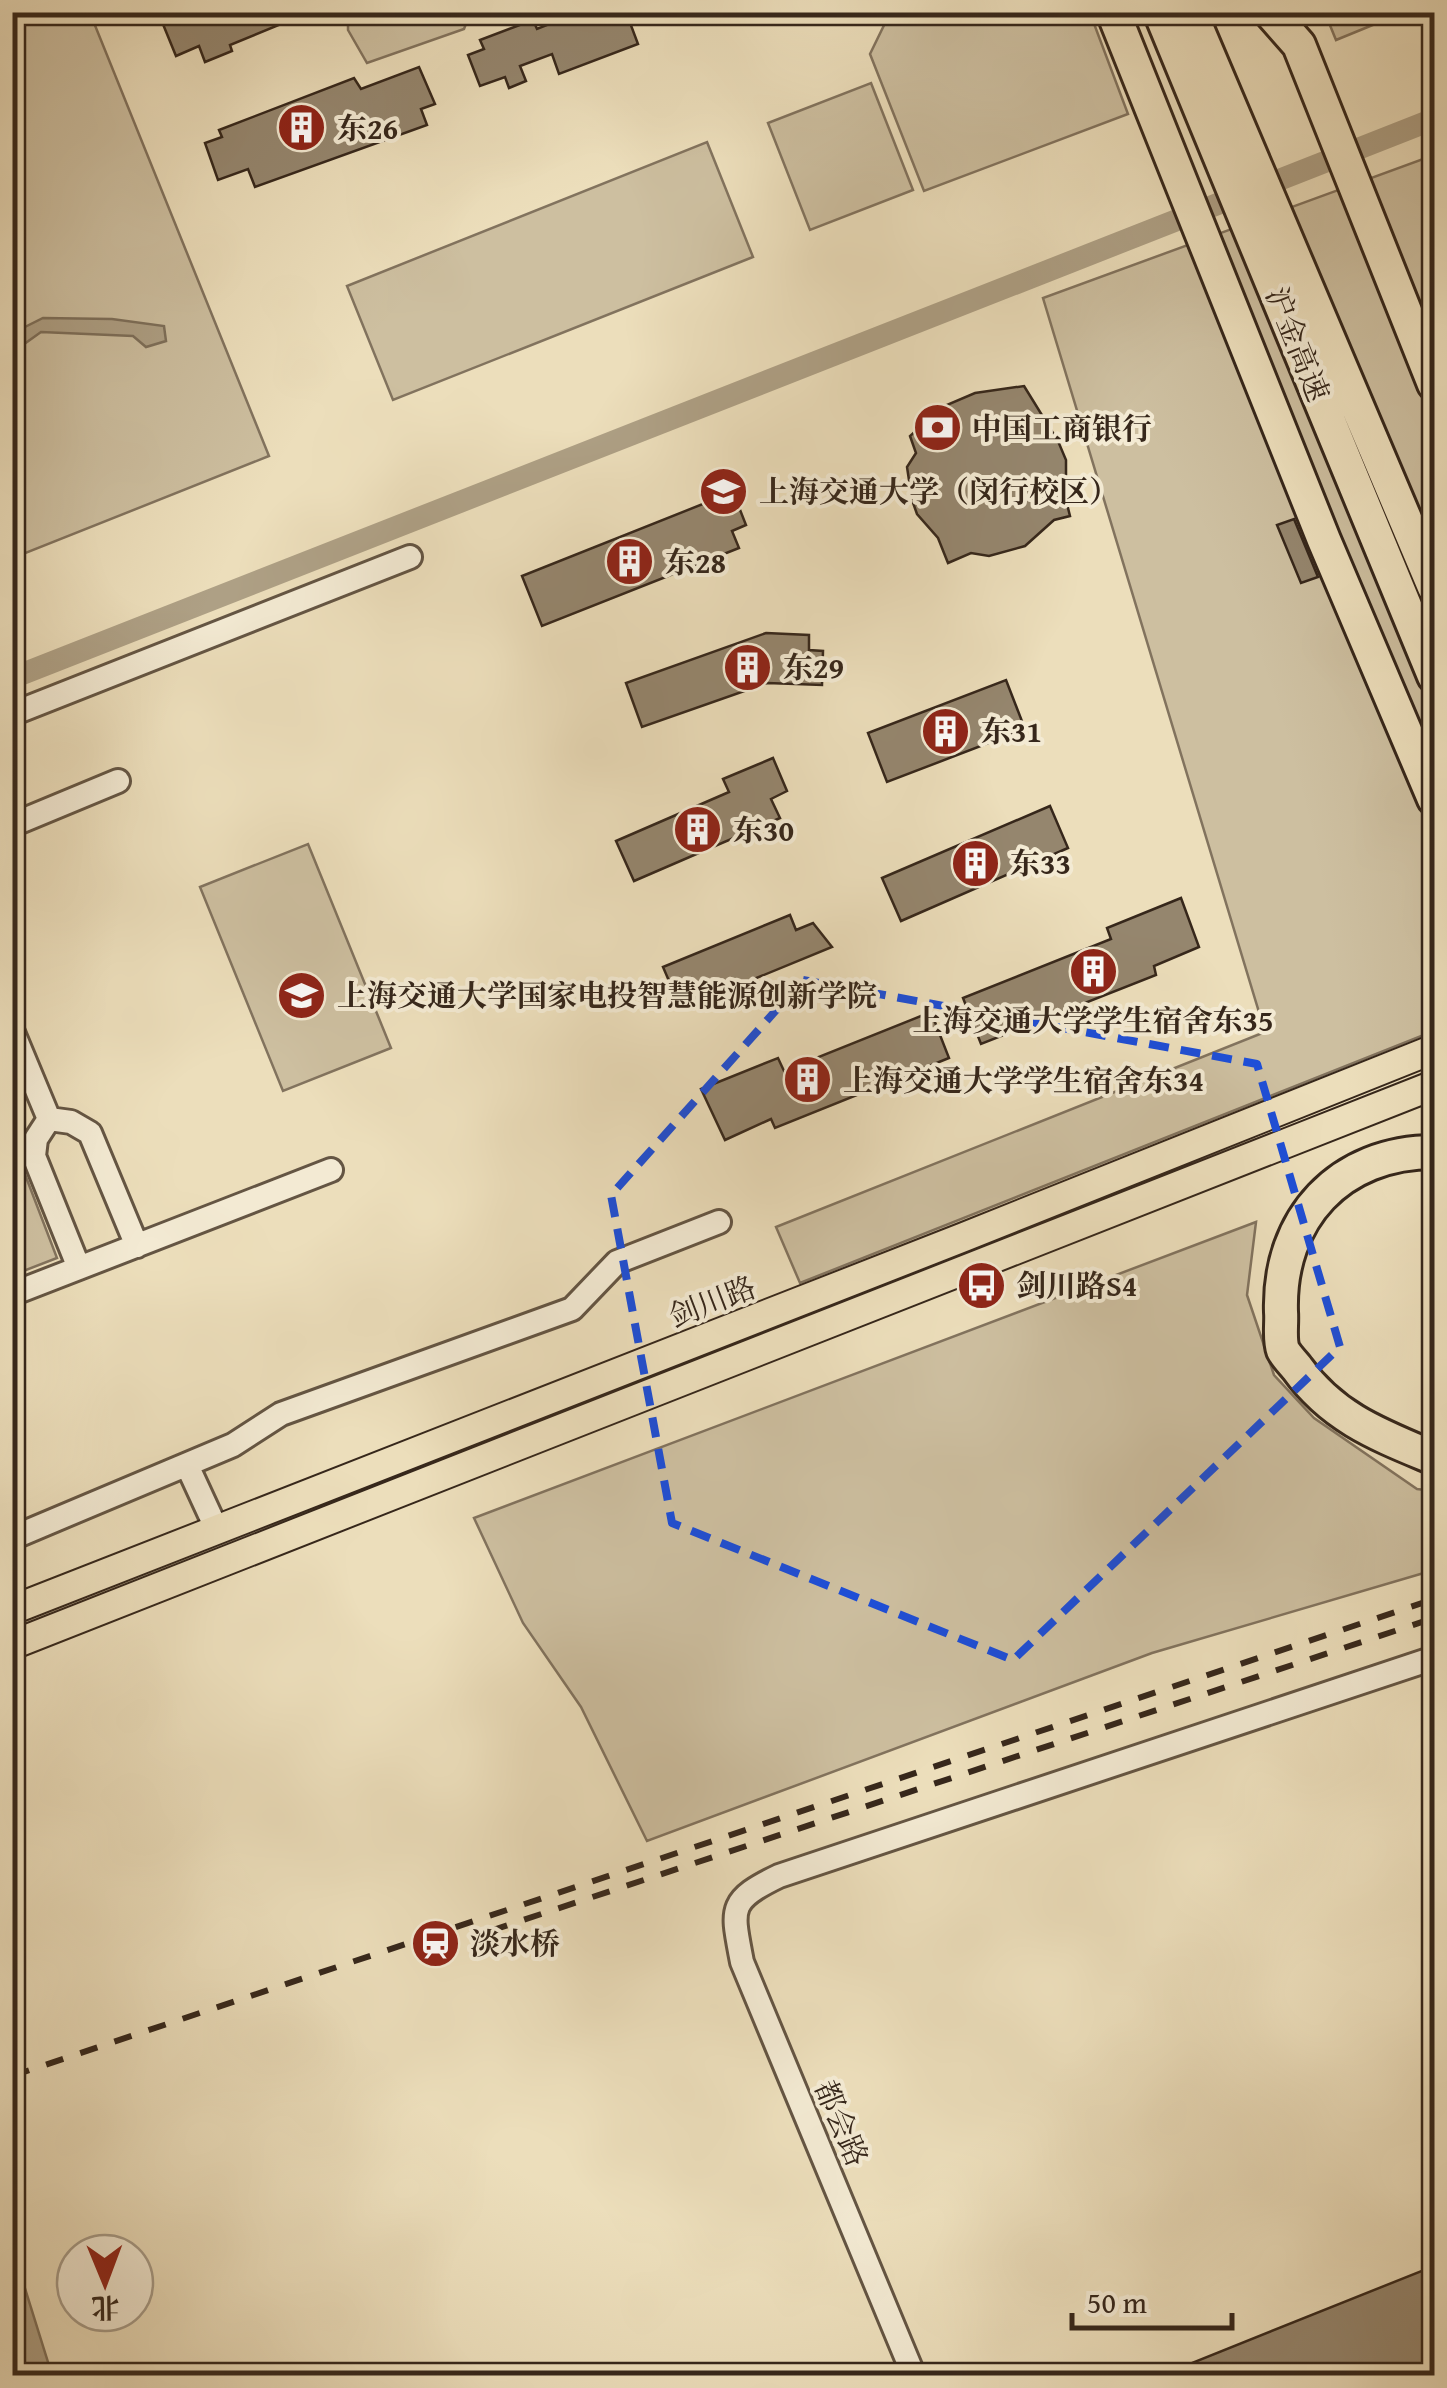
<svg xmlns="http://www.w3.org/2000/svg" width="1447" height="2388" font-family="'Gentium Book Plus','Noto Serif SC',serif">
<style>
.green{fill:#cdbfa0;stroke:#82735e;stroke-width:2.5}
.water{fill:#aea085;stroke:#7e705b;stroke-width:2.5}
.lines{fill:none;stroke-linecap:round;stroke-linejoin:round}
.canal{stroke:#aea085;stroke-width:22}
.building{fill:#95866e;stroke:#36271b;stroke-width:2.5}
.minor-casing{stroke:#645543;stroke-width:28}
.major-casing{stroke:#36271b;stroke-width:32}
.highway-casing{stroke:#36271b;stroke-width:38}
.minor{stroke:#f3ead3;stroke-width:22}
.major{stroke:#ecdebb;stroke-width:28}
.highway{stroke:#ecdebb;stroke-width:32}
.rail{stroke:#36271b;stroke-width:6;stroke-dasharray:18 18;stroke-linecap:butt}
.marked{fill:none;stroke:#1d4ed8;stroke-width:8;stroke-dasharray:20 12;stroke-linejoin:round}
.labels{text-anchor:middle;dominant-baseline:central;stroke-width:8;stroke-linejoin:round;paint-order:stroke}
.poi-label{font-size:30px;font-weight:bold;fill:#36271b;stroke:#f3ead3;text-anchor:start}
.street-label{font-size:30px;fill:#36271b;stroke:#f3ead3}
</style>
<rect width="100%" height="100%" fill="#ecdebb"/>
<filter id="stains"><feTurbulence type="fractalNoise" baseFrequency=".002" numOctaves="4"/><feColorMatrix values="0 0 0 0 .2 0 0 0 0 .09 0 0 0 0 .02 0 0 0 .5 -.17"/></filter>
<radialGradient id="worn" r=".72"><stop offset=".6" stop-color="#630" stop-opacity="0"/><stop offset="1" stop-color="#630" stop-opacity=".3"/></radialGradient>
<!-- green -->
<path class="green" d="M13 13H90L269 456 13 558Z
M348 13 469 12 470 13 464 29 367 63 348 30Z
M890 13H1090L1128 114 924 191 870 54Z
M1325 13H1402L1336 40Z
M871 83 913 190 810 230 768 123Z
M707 142 753 257 393 400 347 286Z
M1434 155V1031L800 1283 776 1227 1265 1032 1043 298Z
M308 844 391 1048 283 1091 200 887Z
M13 1143 57 1258 13 1275H12Z
M1256 1222 1247 1295 1274 1375 1314 1418 1417 1489 1434 1491V1570L1152 1653 647 1841 581 1707 523 1623 474 1518Z"/>
<!-- water -->
<path class="water" d="M43 318 112 319 164 326 166 341 146 347 133 336 41 332 13 352V333Z
M12 2250H13L52 2375H13Z"/>
<g class="lines">
<!-- canal -->
<path class="canal" d="M12 678 1434 119"/>
</g>
<!-- building -->
<path class="building" d="M158 12H308V13L230 45 232 51 205 62 199 46 176 56Z
M580 12H626L638 44 559 74 552 54 520 66 526 81 509 88 505 77 480 86 468 55 484 49 480 40 533 20 537 29Z
M419 67 435 104 421 109 427 125 255 187 248 169 218 180 205 143 222 137 219 130 354 78 361 89Z
M1024 386 1058 441 1066 460V500L1070 516 1054 520 1025 546 989 556 971 553 948 563 938 538 917 514 912 500 907 467 916 453 910 436 942 407 975 393Z
M733 492 746 525 732 531 739 548 542 626 522 576Z
M1294 519 1318 577 1301 583 1277 525Z
M766 633 809 635V650L823 651 822 685 767 683 642 727 626 683Z
M1006 680 1025 729 887 782 868 733Z
M773 758 787 791 771 799 780 818 634 881 616 841 729 792 723 779Z
M1050 806 1068 848 901 921 882 878Z
M1181 898 1199 947 1154 966 1156 975 981 1044 963 998 1111 939 1107 928Z
M790 915 796 930 813 923 832 947 681 1009 663 967Z
M931 1012 949 1058 775 1128 771 1119 725 1140 701 1089 778 1058 784 1071Z
M1434 2266V2376H1162V2375Z"/>
<g class="lines">
<defs>
<path id="minor" d="M12 714 410 557
M12 825 118 781
M12 1030 49 1119
M49 1119 71 1122 90 1133 137 1246
M49 1119 36 1139 34 1156 79 1268
M12 1294 331 1170
M187 1465 217 1530
M12 1538 233 1445 281 1414 572 1309 617 1262 719 1222
M914 2376 742 1962C732 1909 727 1901 779 1876L1434 1658"/>
<path id="major" d="M12 1610 964 1237 1434 1049
M12 1645 1434 1085"/>
<path id="highway" d="M1113 12 1324 540 1434 799
M1160 12 1434 676
M1190 12 1434 587
M1270 12 1299 45 1434 384
M1434 1152C1340 1152 1278 1218 1281 1312 1282 1323 1279 1339 1283 1350 1286 1356 1293 1363 1297 1368 1333 1418 1379 1435 1434 1458"/>
</defs>
<!-- minor casing -->
<use href="#minor" class="minor-casing"/>
<!-- major casing -->
<use href="#major" class="major-casing"/>
<!-- highway casing -->
<use href="#highway" class="highway-casing"/>
<!-- minor -->
<use href="#minor" class="minor"/>
<!-- major -->
<use href="#major" class="major"/>
<!-- highway -->
<use href="#highway" class="highway"/>
<!-- rail -->
<path class="rail" d="M490 1931 1434 1618
M12 2076 1434 1599"/>
</g>
<!-- marked area -->
<path class="marked" d="M803 980 1257 1064 1340 1347 1013 1660 672 1523 611 1195Z"/>
<!-- icons -->
<defs>
<symbol id="building-disc" viewBox="-11 -11 22 22"><circle r="9.5" fill="#8f2418" stroke="#f3ead3"/><path d="M-4-6H4V6H1V3H-1V6H-4ZM-2.5-4.3h1.7v1.8h-1.7ZM.8-4.3h1.7v1.8H.8ZM-2.5-1h1.7V.8h-1.7ZM.8-1h1.7V.8H.8Z" fill="#fff"/></symbol>
<symbol id="bank-disc" viewBox="-11 -11 22 22"><circle r="9.5" fill="#8f2418" stroke="#f3ead3"/><path d="M-6-4H6V4H-6ZM0-2.3a2.3 2.3 0 1 0 0 4.6a2.3 2.3 0 1 0 0-4.6Z" fill="#fff"/></symbol>
<symbol id="university-disc" viewBox="-11 -11 22 22"><circle r="9.5" fill="#8f2418" stroke="#f3ead3"/><path d="M0-5L7-2L0 1L-7-2ZM-4 1L0 2.5L4 1V4Q0 6-4 4Z" fill="#fff"/></symbol>
<symbol id="school-disc" viewBox="-11 -11 22 22"><circle r="9.5" fill="#8f2418" stroke="#f3ead3"/><path d="M0-5L7-2L0 1L-7-2ZM-4 1L0 2.5L4 1V4Q0 6-4 4Z" fill="#fff"/></symbol>
<symbol id="bus-disc" viewBox="-11 -11 22 22"><circle r="9.5" fill="#8f2418" stroke="#f3ead3"/><path d="M-5-6H5V4H4V6H2V4H-2V6H-4V4H-5ZM-3.5-4V0h7V-4ZM-3.5 1.2v1.5H-2V1.2ZM2 1.2v1.5H3.5V1.2Z" fill="#fff"/></symbol>
<symbol id="station-disc" viewBox="-11 -11 22 22"><circle r="9.5" fill="#8f2418" stroke="#f3ead3"/><path d="M-3-6H3Q5-6 5-4V2Q5 4 3 4L4.5 6H3L1.5 4h-3L-3 6H-4.5L-3 4Q-5 4-5 2V-4Q-5-6-3-6ZM-3.5-4v3h7v-3ZM-3.5 1v1.5H-2V1ZM2 1v1.5H3.5V1Z" fill="#fff"/></symbol>
</defs>
<g fill-rule="evenodd">
<use href="#building-disc" x="274" y="100" width="55" height="55"/>
<use href="#bank-disc" x="910" y="400" width="55" height="55"/>
<use href="#university-disc" x="696" y="464" width="55" height="55"/>
<use href="#building-disc" x="602" y="534" width="55" height="55"/>
<use href="#building-disc" x="720" y="640" width="55" height="55"/>
<use href="#building-disc" x="918" y="704" width="55" height="55"/>
<use href="#building-disc" x="670" y="802" width="55" height="55"/>
<use href="#building-disc" x="948" y="836" width="55" height="55"/>
<use href="#building-disc" x="1066" y="944" width="55" height="55"/>
<use href="#school-disc" x="274" y="968" width="55" height="55"/>
<use href="#building-disc" x="780" y="1052" width="55" height="55"/>
<use href="#bus-disc" x="954" y="1258" width="55" height="55"/>
<use href="#station-disc" x="408" y="1916" width="55" height="55"/>
</g>
<g class="labels">
<!-- poi labels -->
<g class="poi-label">
<text x="337" y="128">东26</text>
<text x="972" y="428">中国工商银行</text>
<text x="759" y="491">上海交通大学（闵行校区）</text>
<text x="665" y="562">东28</text>
<text x="783" y="667">东29</text>
<text x="981" y="731">东31</text>
<text x="733" y="830">东30</text>
<text x="1010" y="863">东33</text>
<text x="337" y="995">上海交通大学国家电投智慧能源创新学院</text>
<text x="1093" y="1020" text-anchor="middle">上海交通大学学生宿舍东35</text>
<text x="843" y="1080">上海交通大学学生宿舍东34</text>
<text x="1016" y="1285">剑川路S4</text>
<text x="470" y="1943">淡水桥</text>
</g>
<!-- street labels -->
<g class="street-label">
<text transform="translate(1298 344) rotate(68)">沪金高速</text>
<text transform="translate(712 1301) rotate(-21)">剑川路</text>
<text transform="translate(842 2123) rotate(67)">都会路</text>
</g>
</g>
<!-- margin -->
<rect width="1447" height="2388" fill="none" stroke="#ecdebb" stroke-width="50"/>
<rect x="15" y="15" width="1417" height="2358" fill="none" stroke="#36271b" stroke-width="5"/>
<rect x="25" y="25" width="1397" height="2338" fill="none" stroke="#36271b" stroke-width="2.5"/>
<!-- north arrow -->
<g transform="translate(105 2283) rotate(179)"><circle r="48" fill="#f3ead3" stroke="#a79c89" stroke-width="2.5"/>
<path d="M0-8L18 38L0 25L-18 38Z" fill="#8f2418"/>
<text y="-15" font-size="28" font-weight="bold" text-anchor="middle" fill="#36271b">北</text>
</g>
<!-- scale -->
<path d="M1072 2313v15h160v-15" fill="none" stroke="#36271b" stroke-width="5"/>
<text x="1087" y="2313" font-size="30" fill="#36271b" stroke="#f3ead3" stroke-width="8" paint-order="stroke">50 m</text>
<rect width="100%" height="100%" filter="url(#stains)"/>
<rect width="100%" height="100%" fill="url(#worn)"/>
</svg>
